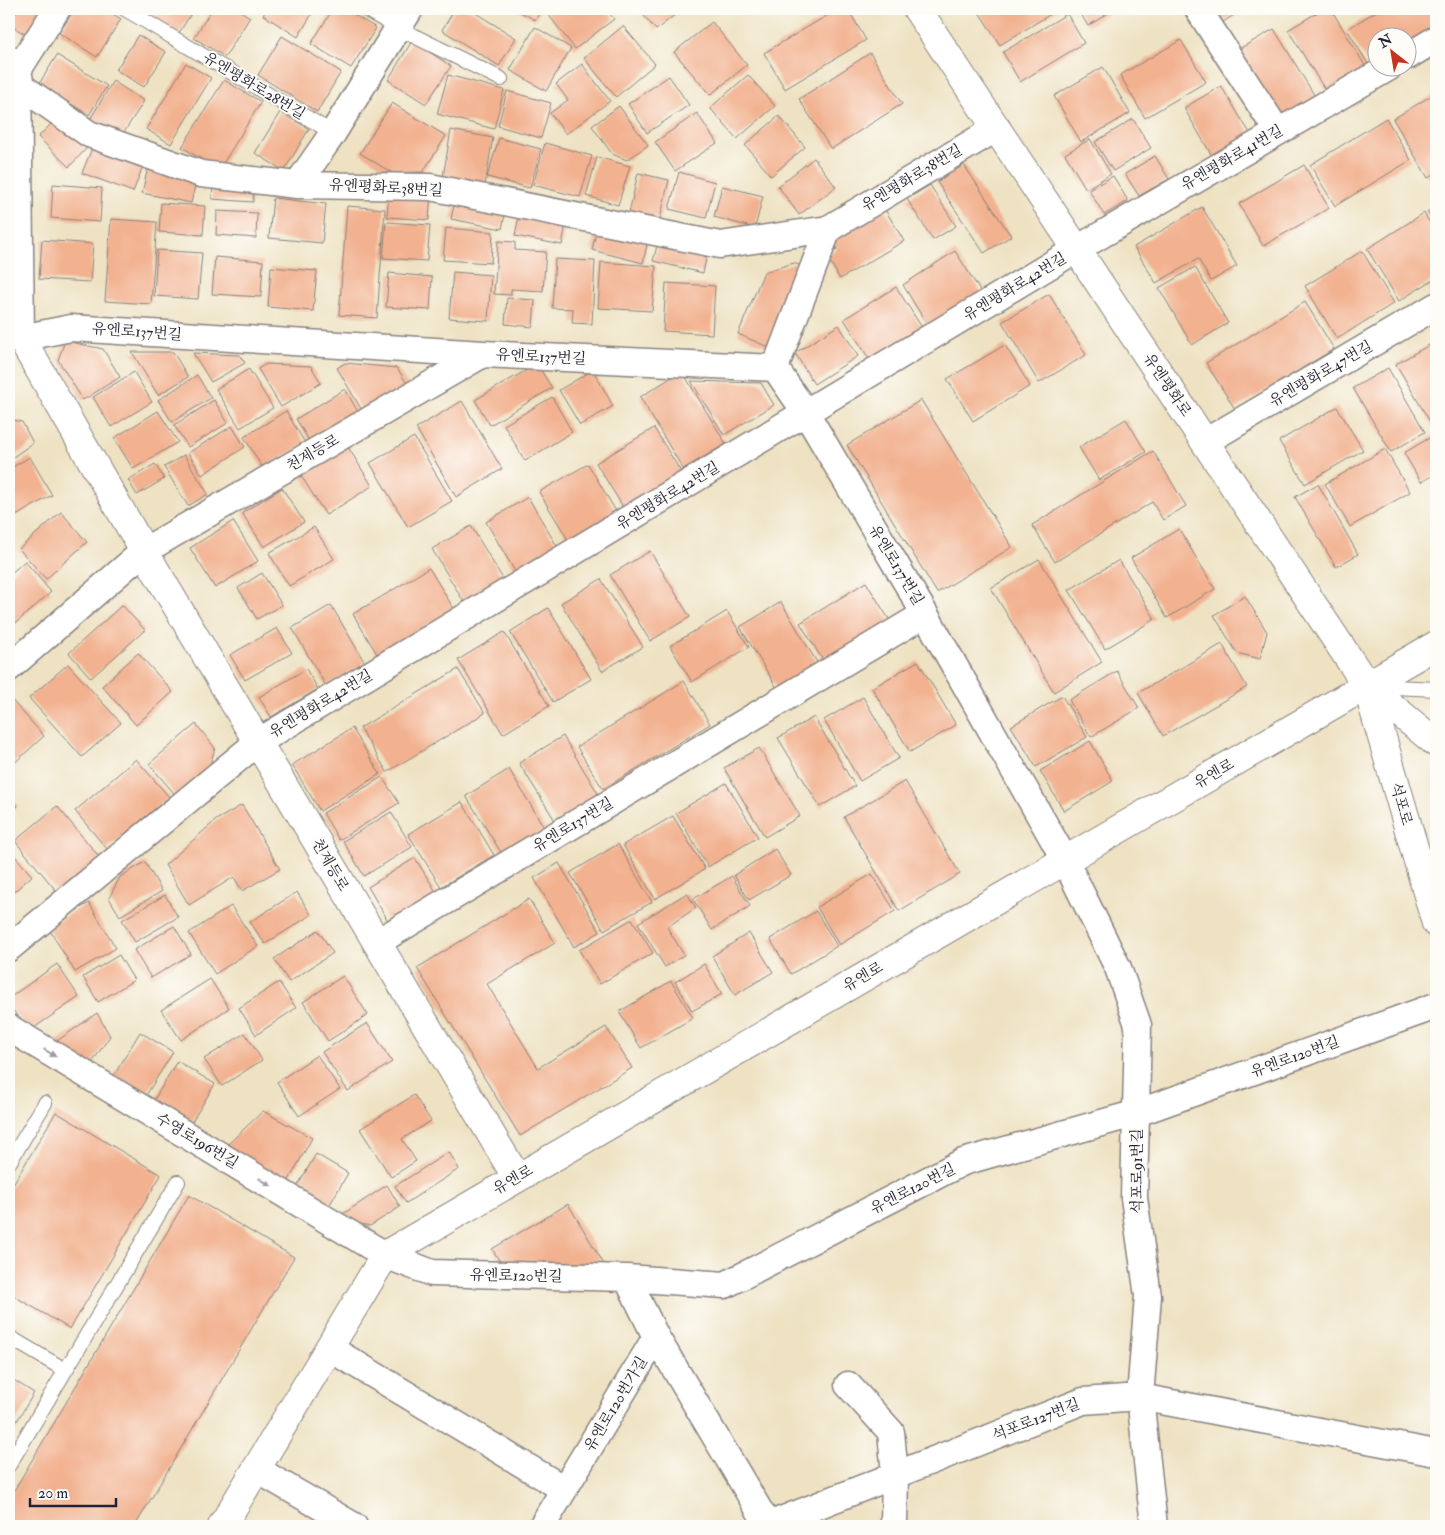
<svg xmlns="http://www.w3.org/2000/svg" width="1445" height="1535" font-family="'IM FELL Double Pica','Noto Serif KR',serif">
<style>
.building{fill:#f2b18f}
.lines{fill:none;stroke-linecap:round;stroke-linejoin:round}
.lane-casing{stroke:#88827f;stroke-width:16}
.street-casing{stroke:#88827f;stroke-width:29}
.secondary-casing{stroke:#88827f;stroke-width:30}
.lane{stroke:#fff;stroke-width:14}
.street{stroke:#fff;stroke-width:26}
.secondary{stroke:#fff;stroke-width:28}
.oneway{fill:#9c9ca7}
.labels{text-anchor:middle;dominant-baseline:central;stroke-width:4;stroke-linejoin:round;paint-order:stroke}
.street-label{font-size:15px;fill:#22223b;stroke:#fdfcf7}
</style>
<rect width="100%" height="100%" fill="#fdfcf7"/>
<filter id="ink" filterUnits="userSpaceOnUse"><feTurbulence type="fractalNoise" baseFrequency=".02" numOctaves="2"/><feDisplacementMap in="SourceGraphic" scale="10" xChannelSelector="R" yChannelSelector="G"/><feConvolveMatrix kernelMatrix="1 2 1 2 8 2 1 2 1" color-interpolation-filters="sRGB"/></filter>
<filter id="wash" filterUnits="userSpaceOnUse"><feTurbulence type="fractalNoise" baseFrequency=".0096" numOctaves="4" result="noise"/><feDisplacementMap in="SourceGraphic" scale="20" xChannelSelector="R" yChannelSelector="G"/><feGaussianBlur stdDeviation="1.12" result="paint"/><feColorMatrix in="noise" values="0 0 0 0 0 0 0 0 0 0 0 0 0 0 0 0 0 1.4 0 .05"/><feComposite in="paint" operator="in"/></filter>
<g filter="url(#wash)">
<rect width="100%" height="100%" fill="#eee2c3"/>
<g id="blocks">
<!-- building -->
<path class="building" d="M18 9H45L29 36 9 25Z
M75 9H105L121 19 97 57 59 33Z
M150 9H194L177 36 145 16Z
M212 9H237L250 17 225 57 194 38Z
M267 9H315L298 37 263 15Z
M333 9H345L376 28 351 68 311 44Z
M455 9H469L516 38 499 66 442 30Z
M515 9H542L535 20Z
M544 9H606L614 19 575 49Z
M638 9H682L656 30Z
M838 9H848L866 40 785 89 764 53Z
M977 9H1059L1000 45Z
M1078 9H1115L1088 26Z
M1208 9H1244L1218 25Z
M1323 9H1331L1367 69 1327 93 1288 30Z
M1380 9H1436V27L1408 44V38H1378V62L1370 67 1347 29Z
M1067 14 1084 43 1020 82 1003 52Z
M712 22 747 65 710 95 674 52Z
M623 26 655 64 616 97 584 58Z
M535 27 571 48 546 91 510 70Z
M1274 29 1316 98 1276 122 1234 52Z
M138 35 166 52 144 87 116 70Z
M282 36 341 72 317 112 258 75Z
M1181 40 1206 82 1145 118 1120 75Z
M412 41 451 66 426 104 388 80Z
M870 53 902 104 831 149 799 99Z
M57 55 107 86 89 115 39 84Z
M186 63 211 78 171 144 146 129Z
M582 64 610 101 566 134 550 113 568 100 556 84Z
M1103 67 1130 113 1081 142 1054 96Z
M448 75 504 90 494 129 437 114Z
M748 75 775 106 737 139 710 108Z
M669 76 689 105 647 133 628 104Z
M224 80 261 102 219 170 182 147Z
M113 81 144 101 119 140 89 121Z
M1221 86 1253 138 1215 161 1184 108Z
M507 91 551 103 541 138 498 126Z
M1434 94 1436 98V173L1428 178 1393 119Z
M392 103 446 136 423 172 392 173 360 153Z
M619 106 648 145 627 160 612 154 592 126Z
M280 112 309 129 284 171 255 153Z
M697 113 717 143 675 171 655 142Z
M779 116 805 147 771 176 745 145Z
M1386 118 1411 160 1335 206 1310 165Z
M56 119 87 148 69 167 38 137Z
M1133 119 1151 148 1113 171 1095 142Z
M451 130 493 138 485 184 443 177Z
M499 138 541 149 530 188 487 177Z
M1090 139 1111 174 1086 189 1065 154Z
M545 143 592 156 580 197 533 185Z
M93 146 143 166 133 192 82 173Z
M1155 156 1169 179 1139 196 1125 174Z
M597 157 630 166 618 205 586 196Z
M814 158 836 187 799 215 778 186Z
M964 165 1011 236 984 253 937 182Z
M1304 165 1329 208 1263 246 1239 204Z
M148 167 197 177 191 203 142 193Z
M679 172 715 182 706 218 669 209Z
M638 173 669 180 660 219 629 213Z
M1113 176 1128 201 1104 215 1089 190Z
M213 182 254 185 253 202 212 199Z
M53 184 102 188 100 222 51 218Z
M930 185 956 226 933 240 907 199Z
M722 186 763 196 755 228 714 217Z
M389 189 431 192 429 220 387 217Z
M273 198 326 204 322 243 269 238Z
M455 201 506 210 502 229 451 219Z
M161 203 205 206 203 235 159 232Z
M347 206 385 209 377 318 339 315Z
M1436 206V227L1427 212Z
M1202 207 1237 266 1211 281 1198 259 1156 283 1134 247Z
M884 208 904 241 840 279 826 255 837 249 831 239Z
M217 211 257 213 256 238 216 235Z
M1424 213 1436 233V278L1399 301 1367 249Z
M519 215 566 224 562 245 515 236Z
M111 219 157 222 151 304 105 301Z
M386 222 430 225 427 261 383 258Z
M446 228 493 232 491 263 443 260Z
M597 228 648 240 643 263 592 250Z
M42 240 93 244 90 282 39 279Z
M498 241 515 242V250L546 252 543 291 511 289V295L494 294Z
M658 242 707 254 703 273 653 261Z
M157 250 202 253 198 299 154 296Z
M955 251 981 292 928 326 903 285Z
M1362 251 1394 303 1337 339 1305 286Z
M215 257 263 261 261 297 212 294Z
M555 259 595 261 592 324 572 323 573 309 552 308Z
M601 262 656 266 652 311 598 308Z
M794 263 808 269 775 350 738 334 764 272Z
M271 267 317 271 313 311 268 307Z
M1195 267 1228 323 1192 345 1159 288Z
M453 272 491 275 488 321 449 318Z
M389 273 432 277 430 310 386 307Z
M666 283 715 286 712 334 663 331Z
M896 287 923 329 871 362 844 319Z
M1049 294 1086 355 1039 383 1002 322Z
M507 298 535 300 533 327 505 324Z
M1305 302 1334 349 1235 409 1206 363Z
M839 325 858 356 814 384 795 353Z
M65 341 103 349 120 377 83 400 58 360Z
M1005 345 1030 386 973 421 947 379Z
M1429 345 1436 358V425L1433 427 1396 364Z
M132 352H173L188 377 158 395Z
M193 353 240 355 245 363 211 382Z
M345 363 397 368 408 385 363 412 337 368Z
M266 364 311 366 321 383 281 407 258 369Z
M537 364 552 388 490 425 475 400Z
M1388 368 1425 432 1391 452 1353 388Z
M249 369 273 408 240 428 216 389Z
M593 370 613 406 580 425 559 390Z
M682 371 726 444 683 469 640 397Z
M134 372 152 402 111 427 93 397Z
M197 375 211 398 172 422 158 400Z
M691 381 761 383 774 405 724 435Z
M345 389 358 412 310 442 296 419Z
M552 397 572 432 525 461 504 425Z
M214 400 228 423 188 447 174 425Z
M921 400 1012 547 937 593 847 445Z
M462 401 502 469 456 497 416 428Z
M1337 407 1363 450 1305 484 1279 441Z
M158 411 178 442 133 469 114 438Z
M286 411 305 443 263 469 244 437Z
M9 419 22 422 33 443 9 460Z
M1126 419 1146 452 1099 480 1079 447Z
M232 426 245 447 202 475 188 453Z
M654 428 681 472 623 507 596 463Z
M1436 434V474L1421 482 1404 453Z
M414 437 452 501 408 527 370 463Z
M345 442 372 486 326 515 298 471Z
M1385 449 1410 492 1350 527 1325 484Z
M1153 451 1186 506 1163 520 1152 502 1055 562 1032 525Z
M184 455 208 494 188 506 164 467Z
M30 457 52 495 9 520V469Z
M155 464 164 479 137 495 128 480Z
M588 464 617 513 569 541 539 492Z
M1318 484 1358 554 1336 567 1295 497Z
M282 488 304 522 264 547 242 513Z
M528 497 558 548 516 573 486 522Z
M61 512 87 542 46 579 19 549Z
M233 521 258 561 215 588 190 548Z
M471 526 506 584 467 607 432 549Z
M314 527 334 559 289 586 269 553Z
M1179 529 1215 589 1167 618 1131 558Z
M650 551 690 617 650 641 610 575Z
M1039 559 1102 662 1054 692 991 588Z
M1119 560 1155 619 1105 649 1069 590Z
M25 561 51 592 9 629V575Z
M429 568 454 609 377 654 353 614Z
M262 573 282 605 257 619 238 588Z
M601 579 643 647 602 671 561 603Z
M866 582 890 621 824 662 800 623Z
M1245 596 1267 632 1260 659 1237 653 1214 615Z
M781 602 818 664 777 688 740 627Z
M122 605 145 630 91 678 69 653Z
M331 605 365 663 326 686 292 628Z
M548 608 591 679 553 702 510 632Z
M727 611 749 647 692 682 670 646Z
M277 628 292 653 245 680 230 655Z
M504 632 549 706 503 734 458 660Z
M1222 644 1247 687 1163 736 1138 693Z
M138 653 173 692 136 725 102 686Z
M918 661 956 725 910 752 872 688Z
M68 664 121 723 82 757 29 698Z
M306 669 318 689 271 717 259 697Z
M458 669 485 713 387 772 360 728Z
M1117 671 1139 708 1091 737 1069 700Z
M684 681 710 724 603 789 577 747Z
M1062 696 1087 737 1036 767 1011 726Z
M9 697 44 736 9 768Z
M863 697 899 758 860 781 824 720Z
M814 717 855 786 820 807 778 738Z
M196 724 215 748 207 775 179 799 149 764Z
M352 728 380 774 320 811 292 765Z
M563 736 599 795 556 822 519 763Z
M1090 741 1113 781 1064 811 1040 771Z
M759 748 800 816 765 837 724 768Z
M136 759 169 797 107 849 75 811Z
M509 769 545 829 502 854 466 796Z
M382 777 399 803 339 840 323 813Z
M905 781 960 874 899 911 844 817Z
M726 783 758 837 708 867 676 813Z
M9 796 18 806 9 814Z
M462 802 494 855 441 887 408 834Z
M242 805 280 869 242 891 234 877 189 905 165 865 216 820Z
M57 806 101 859 59 894 15 841Z
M391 812 412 847 364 876 343 841Z
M673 816 705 869 655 899 623 845Z
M618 844 652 902 604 930 570 873Z
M9 849 32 876 9 896Z
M775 849 791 875 749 900 734 875Z
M415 858 438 895 390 924 368 887Z
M145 862 162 891 120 916 109 898 120 877Z
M559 863 600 932 574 947 534 878Z
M872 874 895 911 839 945 817 907Z
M732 876 750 906 712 930 693 899Z
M297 892 311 915 265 944 250 922Z
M687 893 696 908 667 927 684 955 665 967 638 923Z
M165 895 178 917 135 942 122 920Z
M529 899 555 943 487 984 538 1068 606 1027 632 1068 520 1136 417 968Z
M89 903 116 948 75 972 48 927Z
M231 906 258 946 215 974 189 933Z
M816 911 837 946 791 974 770 939Z
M632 919 653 953 600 984 579 950Z
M174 926 191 954 151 978 134 950Z
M318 930 333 953 289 982 274 959Z
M749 933 773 972 735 995 712 956Z
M119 955 134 980 98 1002 83 977Z
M57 964 79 997 28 1032 9 1004V998Z
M704 964 722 994 692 1011 675 982Z
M343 976 368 1015 328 1041 303 1002Z
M210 979 229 1008 181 1040 161 1010Z
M671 981 693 1018 641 1048 619 1012Z
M279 982 296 1008 256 1035 239 1008Z
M97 1013 110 1036 89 1067 50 1046Z
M367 1023 392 1062 348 1091 322 1052Z
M140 1032 173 1052 145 1097 113 1077Z
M245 1033 262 1060 222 1086 204 1059Z
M317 1055 340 1089 299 1116 277 1082Z
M177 1061 215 1084 191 1123 154 1100Z
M414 1095 431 1121 402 1139 416 1161 391 1177 360 1129Z
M263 1111 312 1138 288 1182 225 1147Z
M56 1112 161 1175 70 1329 9 1293V1191Z
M449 1152 459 1169 406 1203 395 1186Z
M316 1154 348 1173 329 1206 297 1187Z
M387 1185 400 1207 370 1226 347 1221 343 1214Z
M189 1195 294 1257 135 1526H9V1499Z
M568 1204 604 1264 597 1268 506 1271 492 1249Z
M9 1377 34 1393 9 1434Z"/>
</g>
</g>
<g filter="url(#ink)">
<use href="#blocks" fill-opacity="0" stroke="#88827f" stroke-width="1"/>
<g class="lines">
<defs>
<path id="lane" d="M125 9 333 133
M365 9 398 28 501 79
M1373 686 1436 689
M9 1163 45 1103
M9 1337 65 1370
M9 1465 178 1182"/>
<path id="street" d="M1198 9 1278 132
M1408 56 1436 39
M9 59 18 70 21 86 89 134 201 174 297 185 430 187 720 245 828 229 997 128
M297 185 333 133 410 9
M21 338 71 328 483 354 775 368 806 413 925 614 1065 860 1118 968 1138 1025 1134 1198 1148 1296 1140 1397 1154 1526
M21 338 18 70 57 9
M775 368 828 229
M1205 442 1436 306
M9 668 144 551 483 354
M376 943 925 614
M9 948 258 742 1077 249 1388 68
M9 1028 385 1255 432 1273 627 1278 725 1285 963 1162 1137 1113 1436 1006
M627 1278 656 1337 768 1525
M329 1348 564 1489
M848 1385 891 1432 895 1475 894 1526
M256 1469 354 1526
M542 1526 656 1337
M766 1526 1083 1401 1140 1397 1436 1453"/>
<path id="secondary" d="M917 9 1367 686 1436 743
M9 335 21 338 144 551 517 1178
M1367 686 1436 923
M222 1526 385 1255 1436 645"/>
</defs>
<!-- lane casing -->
<use href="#lane" class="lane-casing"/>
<!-- street casing -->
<use href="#street" class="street-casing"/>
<!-- secondary casing -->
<use href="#secondary" class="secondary-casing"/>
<!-- lane -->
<use href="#lane" class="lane"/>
<!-- street -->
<use href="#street" class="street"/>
<!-- secondary -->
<use href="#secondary" class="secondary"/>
</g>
<!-- one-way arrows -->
<defs><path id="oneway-solid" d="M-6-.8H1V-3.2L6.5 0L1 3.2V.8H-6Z" transform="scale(1.25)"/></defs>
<g class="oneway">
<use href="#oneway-solid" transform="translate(50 1053) rotate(31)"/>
<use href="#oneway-solid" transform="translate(265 1182) rotate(31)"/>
</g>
</g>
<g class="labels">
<!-- street labels -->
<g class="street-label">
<text transform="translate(254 86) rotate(31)">유엔평화로28번길</text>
<text transform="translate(1232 158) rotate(-30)">유엔평화로41번길</text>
<text transform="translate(912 178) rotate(-31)">유엔평화로38번길</text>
<text transform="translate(386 188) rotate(3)">유엔평화로38번길</text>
<text transform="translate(1015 287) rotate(-31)">유엔평화로42번길</text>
<text transform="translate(137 332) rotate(4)">유엔로137번길</text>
<text transform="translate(541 357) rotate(3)">유엔로137번길</text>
<text transform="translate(1321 374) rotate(-30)">유엔평화로47번길</text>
<text transform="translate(1167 385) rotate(56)">유엔평화로</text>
<text transform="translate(313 453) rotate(-30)">천제등로</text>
<text transform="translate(668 496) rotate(-31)">유엔평화로42번길</text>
<text transform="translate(896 565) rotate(59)">유엔로137번길</text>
<text transform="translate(321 704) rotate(-31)">유엔평화로42번길</text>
<text transform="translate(1214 774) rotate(-30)">유엔로</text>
<text transform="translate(1401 804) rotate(74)">석포로</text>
<text transform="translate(573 825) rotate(-31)">유엔로137번길</text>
<text transform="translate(330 865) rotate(60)">천제등로</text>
<text transform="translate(863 977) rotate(-30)">유엔로</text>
<text transform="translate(1295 1057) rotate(-20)">유엔로120번길</text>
<text transform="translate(197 1141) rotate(31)">수영로196번길</text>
<text transform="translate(1137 1171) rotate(-90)">석포로91번길</text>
<text transform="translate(513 1180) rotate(-30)">유엔로</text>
<text transform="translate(913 1189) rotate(-27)">유엔로120번길</text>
<text transform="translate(516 1276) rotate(1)">유엔로120번길</text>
<text transform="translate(616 1404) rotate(-59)">유엔로120번가길</text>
<text transform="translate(1036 1420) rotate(-21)">석포로127번길</text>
</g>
</g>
<!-- margin -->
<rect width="1445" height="1535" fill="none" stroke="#fdfcf7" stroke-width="30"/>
<!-- north arrow -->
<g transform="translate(1392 52) rotate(329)"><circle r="24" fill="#fdfcf7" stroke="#a5a5ac"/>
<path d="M0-4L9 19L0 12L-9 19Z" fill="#c8321e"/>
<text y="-8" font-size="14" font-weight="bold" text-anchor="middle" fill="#22223b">N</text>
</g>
<!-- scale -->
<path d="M30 1498v8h86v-8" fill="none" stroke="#22223b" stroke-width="2.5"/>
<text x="38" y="1498" font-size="15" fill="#22223b" stroke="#fdfcf7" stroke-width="4" paint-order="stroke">20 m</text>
</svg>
